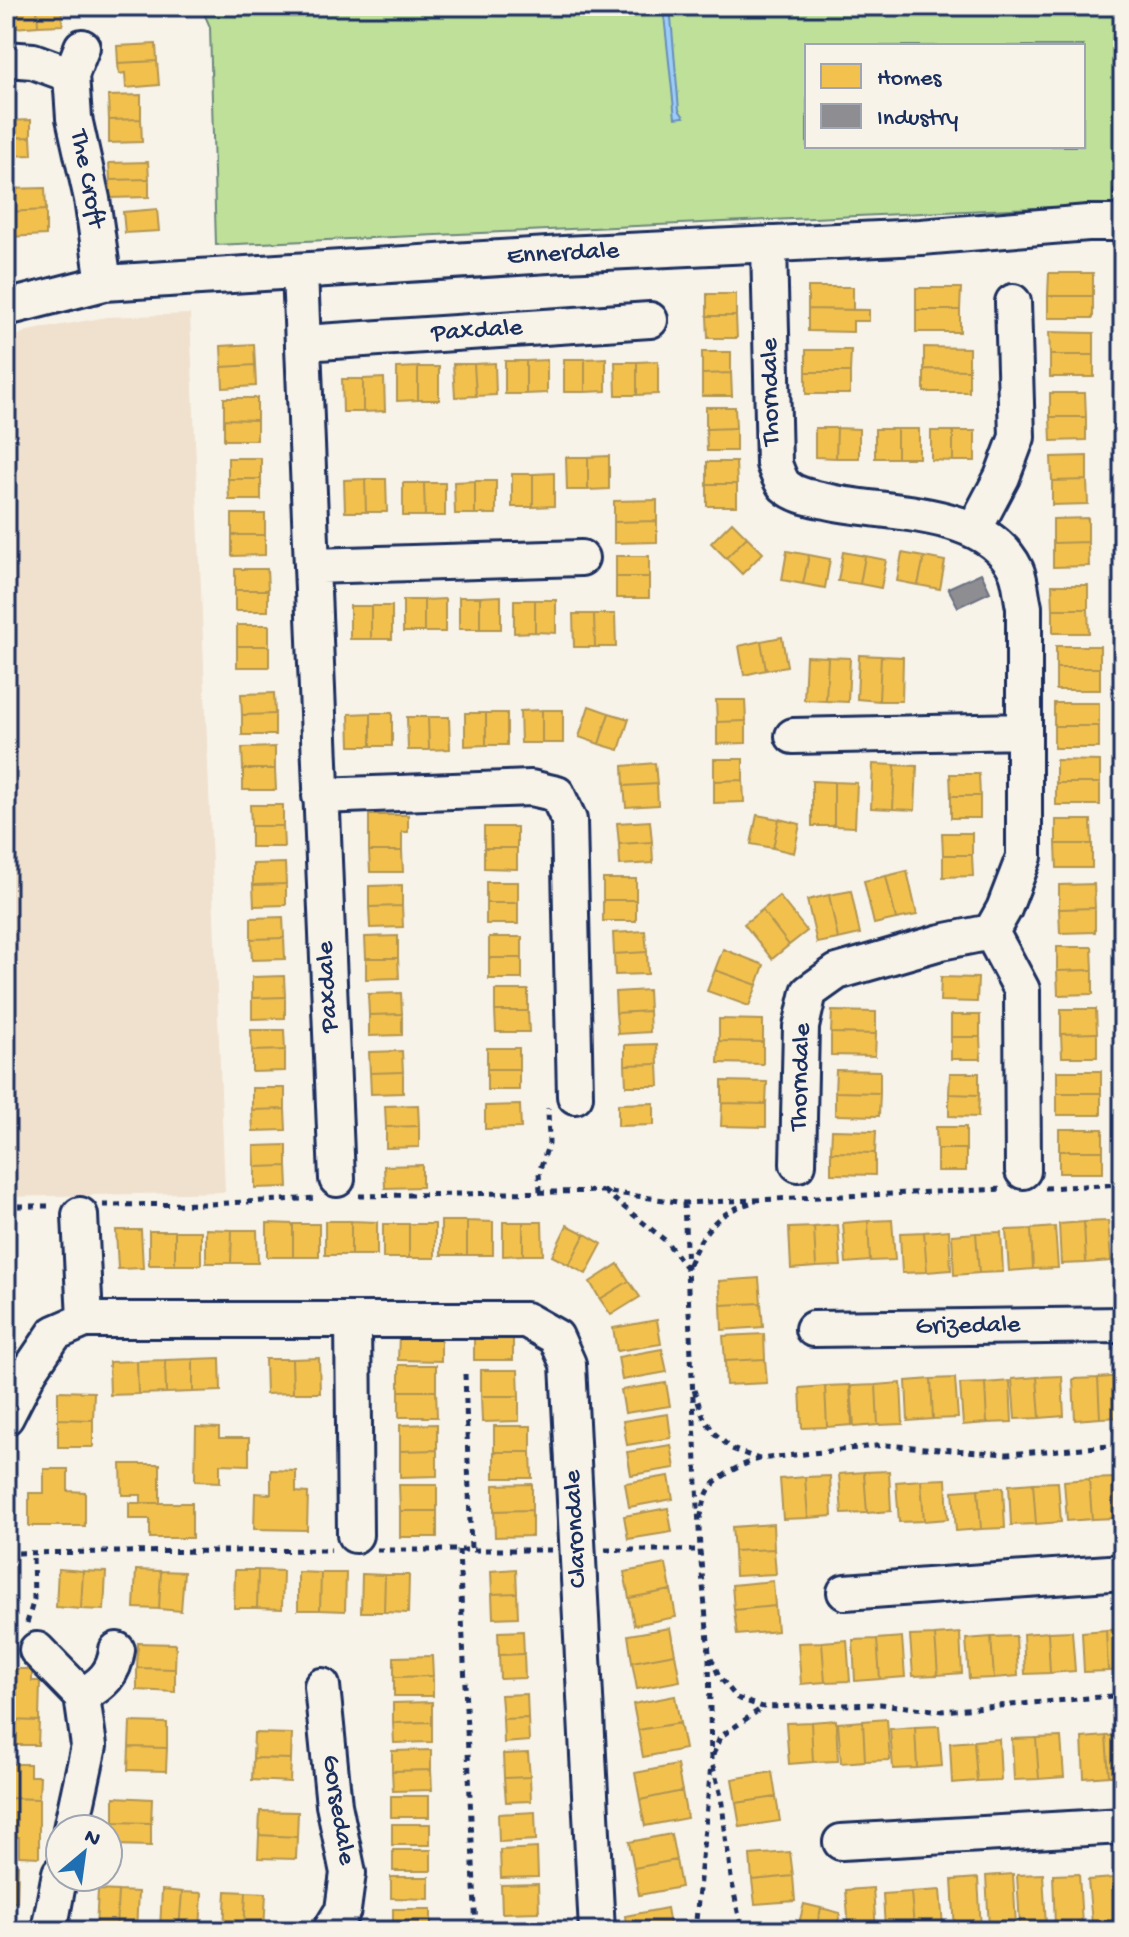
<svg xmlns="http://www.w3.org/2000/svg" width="1129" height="1937" font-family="'Gochi Hand',sans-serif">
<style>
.built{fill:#f0e1ce}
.green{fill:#bee099;stroke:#6c887c;stroke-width:2;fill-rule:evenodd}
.water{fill:#9ccdf8;stroke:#688eba;stroke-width:2}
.homes{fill:#f2c14e;stroke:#b29553;stroke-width:2}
.industry{fill:#8d8d92;stroke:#6b7182;stroke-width:2}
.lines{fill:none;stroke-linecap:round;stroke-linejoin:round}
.minor-casing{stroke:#1b2f5e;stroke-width:40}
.path{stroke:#1b2f5e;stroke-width:5;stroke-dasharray:6 6;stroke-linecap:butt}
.minor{stroke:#f7f3e8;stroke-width:34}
.labels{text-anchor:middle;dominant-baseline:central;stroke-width:8;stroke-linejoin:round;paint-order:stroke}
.street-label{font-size:26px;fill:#1b2f5e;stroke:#f7f3e8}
</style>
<rect width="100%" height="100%" fill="#f7f3e8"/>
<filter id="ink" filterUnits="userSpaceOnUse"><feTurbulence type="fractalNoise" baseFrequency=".0125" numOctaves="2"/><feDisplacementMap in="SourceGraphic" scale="16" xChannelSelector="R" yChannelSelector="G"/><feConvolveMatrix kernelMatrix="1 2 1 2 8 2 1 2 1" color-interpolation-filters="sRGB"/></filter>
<g filter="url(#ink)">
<!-- built -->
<path class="built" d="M190 314 225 1192 6 1197V341L27 331 107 317Z"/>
<!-- green -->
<path class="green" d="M201 6H1123V204L216 245 210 27ZM807 46H1083V146H807Z"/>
<!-- water -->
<path class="water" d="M663 6H670L679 110 684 117 675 118Z"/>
<!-- homes -->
<path class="homes" d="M12 6H37L38 26 14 28Z
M37 6H61L63 25 38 26Z
M156 44 157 61 118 63 117 46Z
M157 61 159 85 126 88 125 73 119 74 118 63Z
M141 95V119L109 120 108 96Z
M141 119 142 142 109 143V120Z
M31 120V137L6 138V121Z
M31 137 32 155 6 156V138Z
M148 162 149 179 110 180 109 163Z
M149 179V197L110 198V180Z
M45 188 46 210 7 212 6 189Z
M157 209 159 231 125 233 123 212Z
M46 210V235L8 237 7 212Z
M1049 273H1093V296H1048Z
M808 287H853V310L808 309Z
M916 288H961L960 310H916Z
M707 294H736V316H707Z
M1048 296H1093V318H1048Z
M808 309 869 310V321H853V332L808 331Z
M916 310H960V332H916Z
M707 316H736L737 338H708Z
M1049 332 1094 333V355H1050Z
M254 344 255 365 222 367 221 346Z
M924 347 969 348V370L924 369Z
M806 350H851L850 372H806Z
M702 352H731V373L702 374Z
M1050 355H1094V377H1050Z
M606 358V391L585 392V359Z
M564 359H585V392H564Z
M547 360V393L526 394V361Z
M505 361H526V394H505Z
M658 361V394L637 395V362Z
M615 362H637V395H616Z
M495 363 496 395 476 396 474 364Z
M453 364H474L476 396 455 397Z
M255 365 256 386 223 388 222 367Z
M418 367V400L397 401V368Z
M418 367H439V400H418Z
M924 369 969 370V392H924Z
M806 372H850V394H806Z
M731 373 732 396H702V374Z
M384 378 385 411 363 412V379Z
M342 379H363V412H343Z
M1050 393H1085L1086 417H1050Z
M224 398H257V420L224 419Z
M706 407H735L736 428 706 429Z
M1050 417H1086V440L1051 441Z
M224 419 257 420V440H224Z
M736 428V451H707L706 429Z
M815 428H837L836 458 815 457Z
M837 428 859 429V458H836Z
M875 429H897V458H875Z
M897 429H919V458H897Z
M931 431H953V461L931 460Z
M953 431H975V461H953Z
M609 456V489L588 490V457Z
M1087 456V480L1052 481 1051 457Z
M566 457H588V490H567Z
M228 458H261V479H228Z
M707 462H736L737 484H707Z
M554 473V506L533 507V474Z
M512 474H533V507H512Z
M228 479H261V500H229Z
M365 479H386L387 512H366Z
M365 479 366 512H345L344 480Z
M1087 480 1088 504 1052 505V481Z
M475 481V514H455L454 482Z
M475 481H496V514H475Z
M403 483H424L425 516H403Z
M424 483H445V516H425Z
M707 484H737V506H707Z
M657 500V521L614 522V501Z
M232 514H265V535H232Z
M1088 518V542L1053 543V519Z
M657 521V542L614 543V522Z
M732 522 747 537 726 558 711 543Z
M232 535H265V555L232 556Z
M747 537 763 553 742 574 726 558Z
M1088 542 1089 566 1053 567V543Z
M787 551 809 555 803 584 782 580Z
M843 552 865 556 860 584 838 581Z
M902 553 924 557 918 585 897 581Z
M809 555 830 559 825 588 803 584Z
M616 556H649V577H616Z
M865 556 886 560 881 588 860 584Z
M924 557 945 561 940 589 918 585Z
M235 569H267L268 590H235Z
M616 577H649V598H616Z
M1052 585H1088V609H1053Z
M235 590H268V611H235Z
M501 596V629H480V597Z
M459 597H480V629H459Z
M445 599V632H424V600Z
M403 600H424V632H403Z
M514 600H535V632L514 633Z
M535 600H556V633L535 632Z
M350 606H371V639H350Z
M371 606H392V639H371Z
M1053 609H1088L1089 633H1053Z
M573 614H594L595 647H574Z
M594 614H615L616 647H595Z
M237 625H269V646H237Z
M782 637 787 666 766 670 761 641Z
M761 641 766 670 744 675 739 646Z
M237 646H269V667H237Z
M1056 646H1100V668H1056Z
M859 655 881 656 879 701 857 699Z
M806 656 828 657 826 701 804 700Z
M881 656 903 657 902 701H879Z
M828 657 850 658 848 702 826 701Z
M1056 668H1100V690H1056Z
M274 693 275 714 242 715 241 694Z
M716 700H745L746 721 717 722Z
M1054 703H1099V726H1054Z
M589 706 609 713 599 744 579 737Z
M542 710V743H521L520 711Z
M542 710H563V743H542Z
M371 713V746H350L349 714Z
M371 713H392V746H371Z
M465 713H486V745L465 746Z
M486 713H507V745H486Z
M609 713 629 719 619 750 599 744Z
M275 714V735H242V715Z
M407 717H428L429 750H408Z
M428 717H449L450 749 429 750Z
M746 721V743L717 744V722Z
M1054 726H1099V748H1054Z
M275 747V769H243L242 748Z
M714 759H743V780L714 781Z
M1056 760 1100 761V783H1056Z
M655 763 657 784 624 786 623 766Z
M873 764 895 765 893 809 871 808Z
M895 765 917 766 915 810 893 809Z
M243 769H275L276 790H243Z
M950 774H979L980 796H951Z
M743 780 744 802 714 803V781Z
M812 781 834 782V826H812Z
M834 782 857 783 855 827 834 826Z
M1056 783H1100V805H1056Z
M657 784 658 805 626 807 624 786Z
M951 796H980V818H951Z
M250 805H283V826H251Z
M369 815H408V832H402V851H369Z
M757 815 779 819 773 848 751 844Z
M779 819 800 824 794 853 773 848Z
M1056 820H1091L1092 844H1056Z
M650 821 652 842 619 844 617 823Z
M251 826H283L284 847H251Z
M484 827H517V848H484Z
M942 833H972V855H943Z
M652 842 653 863 620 865 619 844Z
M1056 844H1092V868H1057Z
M484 848H517V869L484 868Z
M369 851H402L403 872H370Z
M943 855H972L973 876 943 877Z
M285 863 286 884 253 885V864Z
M907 871 917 915 896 919 886 876Z
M886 876 896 919 874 924 864 881Z
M603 879H636V900H603Z
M486 882H518V903H486Z
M286 884V905L254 906 253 885Z
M1094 884 1095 908 1059 909V885Z
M402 885V906L369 907V886Z
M851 891 860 934 838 939 829 895Z
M829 895 838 939 817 943 807 900Z
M779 896 807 931 789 945 762 910Z
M603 900H636V921H603Z
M486 903H518V924H486Z
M402 906 403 927 370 928 369 907Z
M1095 908V932L1060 933 1059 909Z
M762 910 789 945 772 959 744 924Z
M283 917 284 938 251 939V918Z
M645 931 647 952 614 954 613 933Z
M398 936V958H366L365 937Z
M489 937H522V958H489Z
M284 938 285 959 252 960 251 939Z
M1057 947H1092L1093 970 1057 971Z
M723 949 764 965 757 985 715 970Z
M647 952 648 974 615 975 614 954Z
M366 958H398L399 978 366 979Z
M489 958H522V979H489Z
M715 970 757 985 749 1006 707 991Z
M1093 970V994L1058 995 1057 971Z
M284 976 285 997 252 998V977Z
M941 977 978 978 977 1002 940 1001Z
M495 990H528V1011H495Z
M648 990 649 1011 616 1013 615 992Z
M401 993 402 1014 369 1015 368 994Z
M285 997V1018L252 1019V998Z
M1061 1009H1096L1097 1033 1061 1034Z
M495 1011H528L529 1032H496Z
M649 1011 650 1032 618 1034 616 1013Z
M832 1011 876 1012V1034L831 1033Z
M402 1014V1035L369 1036V1015Z
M951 1015H980V1037H951Z
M719 1019 763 1020V1042L719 1041Z
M251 1030H284L285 1050 252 1051Z
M831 1033 876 1034 875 1056 831 1055Z
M1097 1033V1057H1062L1061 1034Z
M951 1037H980L981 1059H951Z
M719 1041 763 1042V1064L718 1063Z
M657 1044 658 1064 625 1065V1045Z
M487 1048H519V1069H487Z
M285 1050V1071L252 1072V1051Z
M402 1051 403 1072 370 1073 369 1052Z
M658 1064 659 1086H626L625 1065Z
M487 1069H519V1090H487Z
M836 1070 880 1071V1093L835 1092Z
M1057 1071H1101V1093H1057Z
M403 1072V1093L371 1094 370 1073Z
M950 1073H979V1095L949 1094Z
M722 1081 767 1082 766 1104 722 1103Z
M252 1088H285V1109L252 1110Z
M835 1092 880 1093 879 1116 835 1115Z
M1057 1093H1101V1115H1057Z
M949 1094 979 1095 978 1117 949 1116Z
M654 1103V1125L618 1126V1104Z
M722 1103 766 1104V1127L721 1126Z
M418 1105 419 1126 386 1127 385 1106Z
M520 1105 521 1128 485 1129V1106Z
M285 1109 286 1130 253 1131 252 1110Z
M419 1126V1147L386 1148V1127Z
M936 1127H966V1149H937Z
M1059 1129H1103V1151H1059Z
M832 1130 876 1131 875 1153 831 1152Z
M287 1145V1166L255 1167 254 1146Z
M937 1149H966V1171H937Z
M1059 1151H1103V1173H1059Z
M831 1152 875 1153V1175L831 1174Z
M422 1165V1187L385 1188 384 1166Z
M287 1166 288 1187 255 1188V1167Z
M892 1220 895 1260 870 1261 868 1221Z
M325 1221H351V1255H325Z
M351 1221 377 1222V1255H351Z
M441 1221H467V1255H441Z
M467 1221 493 1222V1255H467Z
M868 1221 870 1261 846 1263 843 1223Z
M1108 1221 1111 1261 1086 1263 1084 1222Z
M503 1222H523V1255L503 1256Z
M523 1222H542L543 1255H523Z
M1084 1222 1086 1263 1061 1264 1059 1224Z
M267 1223 293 1224V1257H267Z
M293 1224H319V1257H293Z
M383 1224H409V1258H383Z
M409 1224H435V1258H409Z
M567 1225 585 1234 569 1265 552 1256Z
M838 1225 841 1266 816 1267 814 1227Z
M814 1227 816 1267 791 1269 789 1228Z
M1055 1227 1058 1268 1033 1269 1031 1229Z
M206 1229 232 1230 231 1263H206Z
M1031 1229 1033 1269 1009 1271 1006 1230Z
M116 1230H141L143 1268 118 1269Z
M232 1230H257L258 1263H231Z
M949 1230 951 1270 927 1272 924 1232Z
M149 1231H175V1265H149Z
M175 1231H201V1265H175Z
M924 1232 927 1272 902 1273 900 1233Z
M1001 1232 1003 1272 979 1273 976 1233Z
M976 1233 979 1273 954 1275 952 1235Z
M585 1234 602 1244 586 1274 569 1265Z
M618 1264 629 1281 600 1299 590 1282Z
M759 1278 761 1303 721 1305 719 1281Z
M629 1281 640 1297 611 1315 600 1299Z
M761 1303 763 1327 722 1330 721 1305Z
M657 1320 661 1344 617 1351 613 1328Z
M513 1333V1360H474V1334Z
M764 1334 765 1359 725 1361 723 1336Z
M399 1335H441V1361L398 1360Z
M662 1349 667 1372 622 1380 618 1357Z
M220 1358 221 1391 193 1392V1359Z
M319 1358 320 1393H293L292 1359Z
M193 1359V1392L166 1393 165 1360Z
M265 1359H292L293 1393 266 1394Z
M765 1359 767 1383 726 1385 725 1361Z
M165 1360 166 1393 138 1394 137 1361Z
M137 1361 138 1394 110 1395 109 1362Z
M399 1365H436V1391H399Z
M481 1370H518L519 1396H481Z
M1062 1376 1064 1416 1040 1418 1037 1377Z
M1122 1376 1123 1417 1100 1418 1098 1378Z
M1037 1377 1040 1418 1015 1419 1012 1379Z
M955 1378 958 1418 933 1419 931 1379Z
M1098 1378 1100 1418 1075 1420 1073 1379Z
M931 1379 933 1419 908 1421 906 1381Z
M1010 1381 1012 1422 987 1423 985 1383Z
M666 1383 670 1406 625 1413 621 1390Z
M901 1383 903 1424 878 1425 876 1385Z
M985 1383 987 1423 963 1425 960 1384Z
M850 1385 852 1425 827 1427 825 1386Z
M876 1385 878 1425 854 1427 851 1386Z
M825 1386 827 1427 802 1428 800 1388Z
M58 1391 94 1392 93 1420 58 1419Z
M399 1391H436L437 1417H399Z
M481 1396H519V1421L482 1422Z
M668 1414 671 1438 627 1445 623 1421Z
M58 1419 93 1420V1447H58Z
M437 1424V1450L400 1451V1425Z
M494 1426H531V1452H494Z
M196 1427 219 1428V1438H249V1465L220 1464V1482L195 1481Z
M671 1445 675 1468 631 1475 627 1452Z
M437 1450V1476L400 1477V1451Z
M494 1452H531L532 1478H494Z
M121 1464H160V1503H141V1495H122Z
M44 1469H68V1491L85 1492V1526H29V1493H44Z
M271 1470 296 1471V1492L308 1493 307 1530 254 1529 255 1493 271 1494Z
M889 1471 891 1511 867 1513 864 1472Z
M864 1472 867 1513 842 1514 839 1474Z
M669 1476 673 1499 629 1507 625 1483Z
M830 1476 832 1516 808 1518 805 1477Z
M805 1477 808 1518 783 1519 780 1479Z
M1114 1478 1116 1518 1092 1519 1089 1479Z
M946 1479 948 1519 924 1521 921 1480Z
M1089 1479 1092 1519 1067 1521 1064 1481Z
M921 1480 924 1521 899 1522 896 1482Z
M1058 1482 1061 1522 1036 1524 1033 1483Z
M1033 1483 1036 1524 1011 1525 1009 1485Z
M532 1484V1510L494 1511V1485Z
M399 1485H437V1511H400Z
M1003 1487 1005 1528 981 1529 978 1489Z
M978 1489 981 1529 956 1531 953 1491Z
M129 1503H192V1538H150V1519H129Z
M668 1508 672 1532 628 1539 624 1516Z
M532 1510V1536L495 1537 494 1511Z
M400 1511H437V1537H400Z
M773 1524 774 1549 734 1551 732 1527Z
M774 1549 776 1574 735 1576 734 1551Z
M666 1564 671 1590 629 1598 624 1572Z
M58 1569 83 1571 81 1609 56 1607Z
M516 1569 517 1593 492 1594 491 1571Z
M136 1570 161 1571 159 1609 134 1608Z
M235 1570H258L257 1608H234Z
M258 1570 283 1571 282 1609 257 1608Z
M83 1571 106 1572 104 1610 81 1609Z
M161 1571 184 1572 181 1611 159 1609Z
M298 1572 321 1573 320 1610H298Z
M321 1573H346L345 1611 320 1610Z
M362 1574 385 1575 384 1612H361Z
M385 1575H409L408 1613 384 1612Z
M773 1581 775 1606 734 1610 732 1585Z
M671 1590 676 1617 634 1625 629 1598Z
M517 1593 518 1617 493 1618 492 1594Z
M775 1606 777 1631 737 1635 734 1610Z
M670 1628 675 1654 632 1662 628 1635Z
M1123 1629V1670L1108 1671 1106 1630Z
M1106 1630 1108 1671 1084 1672 1082 1632Z
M523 1631 524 1654 499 1655 498 1632Z
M1072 1631 1075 1671 1050 1673 1048 1632Z
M1048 1632 1050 1673 1025 1674 1023 1634Z
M960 1633 962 1673 938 1675 935 1635Z
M935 1635 938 1675 913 1676 910 1636Z
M1016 1636 1018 1676 994 1678 991 1637Z
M902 1637 905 1677 880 1679 877 1639Z
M991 1637 994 1678 969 1679 966 1639Z
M877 1639 880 1679 855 1681 853 1640Z
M847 1640 850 1681 825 1682 822 1642Z
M822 1642 825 1682 801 1684 798 1643Z
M138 1643 176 1644 175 1669 137 1668Z
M524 1654 525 1678 500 1679 499 1655Z
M675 1654 680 1681 637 1689 632 1662Z
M432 1656 433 1676 394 1677V1657Z
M137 1668 175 1669V1692L137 1690Z
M14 1669H32V1681H40L39 1721 6 1720V1681H14Z
M433 1676V1696H394V1677Z
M527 1694 528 1718 503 1719 501 1695Z
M675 1696 680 1723 638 1730 633 1704Z
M432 1702V1722L393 1723V1703Z
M528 1718 529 1741 504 1743 503 1719Z
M887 1719 890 1760 865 1761 863 1721Z
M6 1720 39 1721 38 1745H6Z
M836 1720 838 1761 813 1762 811 1722Z
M863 1721 865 1761 841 1763 838 1723Z
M130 1722 167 1723V1748L129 1747Z
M432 1722V1742L394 1743 393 1723Z
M811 1722 813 1762 789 1764 786 1723Z
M680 1723 685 1749 643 1757 638 1730Z
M939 1726 942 1766 917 1768 915 1727Z
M915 1727 917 1768 893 1769 890 1729Z
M254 1733 292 1734 291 1759 253 1758Z
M1123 1735V1776H1109L1106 1736Z
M1106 1736 1109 1776 1084 1778 1082 1738Z
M1061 1737 1064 1777 1039 1779 1036 1738Z
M1036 1738 1039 1779 1014 1780 1012 1739Z
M999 1739 1001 1780 977 1781 974 1741Z
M974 1741 977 1781 952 1783 950 1743Z
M129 1747 167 1748 166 1771 128 1770Z
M431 1750V1770L392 1771V1751Z
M528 1753 530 1777 504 1778 503 1754Z
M253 1758 291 1759 290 1782 252 1780Z
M6 1764H30V1776H40L39 1799 6 1798Z
M677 1765 682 1791 640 1800 635 1773Z
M431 1770 432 1790 393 1791 392 1771Z
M772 1772 776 1797 736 1803 732 1779Z
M530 1777 531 1801 506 1802 504 1778Z
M682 1791 687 1818 645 1826 640 1800Z
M391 1796H429V1817H391Z
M114 1797 152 1799 151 1823 114 1822Z
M776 1797 780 1821 740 1827 736 1803Z
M6 1798 39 1799V1857L19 1856V1837L6 1836Z
M260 1811 298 1812 297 1837 259 1835Z
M535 1812 536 1840 499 1842 498 1814Z
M114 1822 151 1823V1846L113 1845Z
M392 1824H430V1845H392Z
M671 1834 676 1860 634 1868 629 1842Z
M259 1835 297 1837 296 1859 258 1858Z
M537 1848 538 1877 501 1878 500 1850Z
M393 1850H431V1871H393Z
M790 1852 793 1876 752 1880 750 1855Z
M676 1860 681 1887 639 1895 634 1868Z
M6 1864 18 1865 17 1902H6Z
M1013 1874 1016 1925 989 1927 986 1876Z
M1043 1874 1046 1925 1020 1926 1017 1875Z
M1079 1874 1082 1925 1055 1926 1053 1875Z
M793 1876 795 1901 755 1904 752 1880Z
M391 1877H429V1899L391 1898Z
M978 1878 981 1929 955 1931 952 1880Z
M1113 1878 1117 1920 1092 1923 1088 1880Z
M538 1884 539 1912 502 1913 501 1885Z
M873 1888 876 1931H849L846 1890Z
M98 1890 118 1891 116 1930 96 1928Z
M162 1890 182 1892 179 1930 160 1929Z
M940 1890 943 1926 914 1928 911 1892Z
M118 1891 138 1892 136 1931 116 1930Z
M226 1891 246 1892 244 1930 224 1929Z
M182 1892 202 1893 200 1931 179 1930Z
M246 1892 266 1893 264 1931 244 1930Z
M911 1892 914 1928 885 1930 883 1894Z
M804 1904 821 1908 816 1931H797Z
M667 1908 671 1931H627L625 1916Z
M821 1908 840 1913 836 1931H816Z
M393 1909H431V1930H393Z
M539 1920V1931H502L501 1921Z"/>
<!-- industry -->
<path class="industry" d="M981 573 990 592 958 607 948 588Z"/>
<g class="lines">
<defs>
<path id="minor" d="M6 59 33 61 71 75 74 118 92 199 104 283
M71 75 82 47
M769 244 774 464C777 471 780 481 785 486 796 496 812 498 826 501 885 515 986 507 1016 570 1021 581 1021 595 1024 607V857L1004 909 991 932 941 942 837 972 809 992 801 1027 798 1164
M300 272 337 1179
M6 308 104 283 564 254 921 237 1088 223H1123
M304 343 650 320
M975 528 1002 477 1017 437 1013 302
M313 566 581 558
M793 736 1023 731
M320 796 531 788 557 794 569 820 575 1096
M991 932 1022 990 1023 1171
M80 1215 85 1320
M353 1320 355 1535
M813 1329 1123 1325
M6 1417 30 1370 55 1333 85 1320H526L556 1337 568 1364 597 1931
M845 1592 1123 1572
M37 1650 82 1696 89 1746 71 1829
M322 1686 334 1805 348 1873 343 1910 330 1931
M82 1696C102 1684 114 1674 117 1650
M841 1842 1123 1826
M49 1931 60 1873"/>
</defs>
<!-- minor casing -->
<use href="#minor" class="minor-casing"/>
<!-- path -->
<path class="path" d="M1116 175 1123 59
M1115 195 1116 175H1123
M1045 1188 1123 1184
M540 1191 539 1172 549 1143 548 1108
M604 1191 666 1241 687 1269C701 1235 713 1214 750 1203
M359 1196 603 1191 684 1203 1003 1189
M684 1203 700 1550 709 1653 719 1676 737 1698 763 1707 880 1704 942 1711 1123 1695
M103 1205 210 1204 317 1198
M6 1206H53
M465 1374 471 1550
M694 1390 703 1416 714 1433 732 1449 759 1459 884 1445 1007 1454 1123 1445
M700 1518C703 1510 704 1500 708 1492 717 1476 742 1464 759 1459
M377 1550H551
M459 1550 476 1931
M605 1550H700
M6 1553 331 1550
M27 1623 34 1599 33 1553
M709 1658 711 1760 721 1796 731 1878 742 1931
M713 1755 720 1737 762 1708
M695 1931 711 1765"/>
<!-- minor -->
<use href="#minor" class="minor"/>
</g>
</g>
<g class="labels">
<!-- street labels -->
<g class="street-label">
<text transform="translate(86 179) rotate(79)">The Croft</text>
<text transform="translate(563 255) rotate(-3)">Ennerdale</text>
<text transform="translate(477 332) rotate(-4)">Paxdale</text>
<text transform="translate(772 392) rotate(-91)">Thorndale</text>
<text transform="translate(329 987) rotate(-93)">Paxdale</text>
<text transform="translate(802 1077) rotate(-88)">Thorndale</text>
<text transform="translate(968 1327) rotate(-1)">Grizedale</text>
<text transform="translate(577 1529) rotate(-93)">Clarondale</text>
<text transform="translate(337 1810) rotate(81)">Gorsedale</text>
</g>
</g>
<!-- margin -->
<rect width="1129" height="1937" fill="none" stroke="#f7f3e8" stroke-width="32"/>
<rect x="16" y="16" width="1097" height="1905" fill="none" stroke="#1b2f5e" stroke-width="3" filter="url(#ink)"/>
<!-- legend -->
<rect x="805" y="44" width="280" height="104" fill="#f7f3e8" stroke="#9fa5b1" stroke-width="2"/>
<rect x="821" y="64" width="40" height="24" fill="#f2c14e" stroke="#9fa5b1" stroke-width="2"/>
<text x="877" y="84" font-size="24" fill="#1b2f5e">Homes</text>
<rect x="821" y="104" width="40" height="24" fill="#8d8d92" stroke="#9fa5b1" stroke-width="2"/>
<text x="877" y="124" font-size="24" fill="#1b2f5e">Industry</text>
<!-- north arrow -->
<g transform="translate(84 1853) rotate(29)"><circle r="38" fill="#f7f3e8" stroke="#9fa5b1" stroke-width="2"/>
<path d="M0-6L14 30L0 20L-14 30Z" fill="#1f6fb2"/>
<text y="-12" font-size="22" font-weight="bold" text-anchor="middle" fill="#1b2f5e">N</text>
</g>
</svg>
